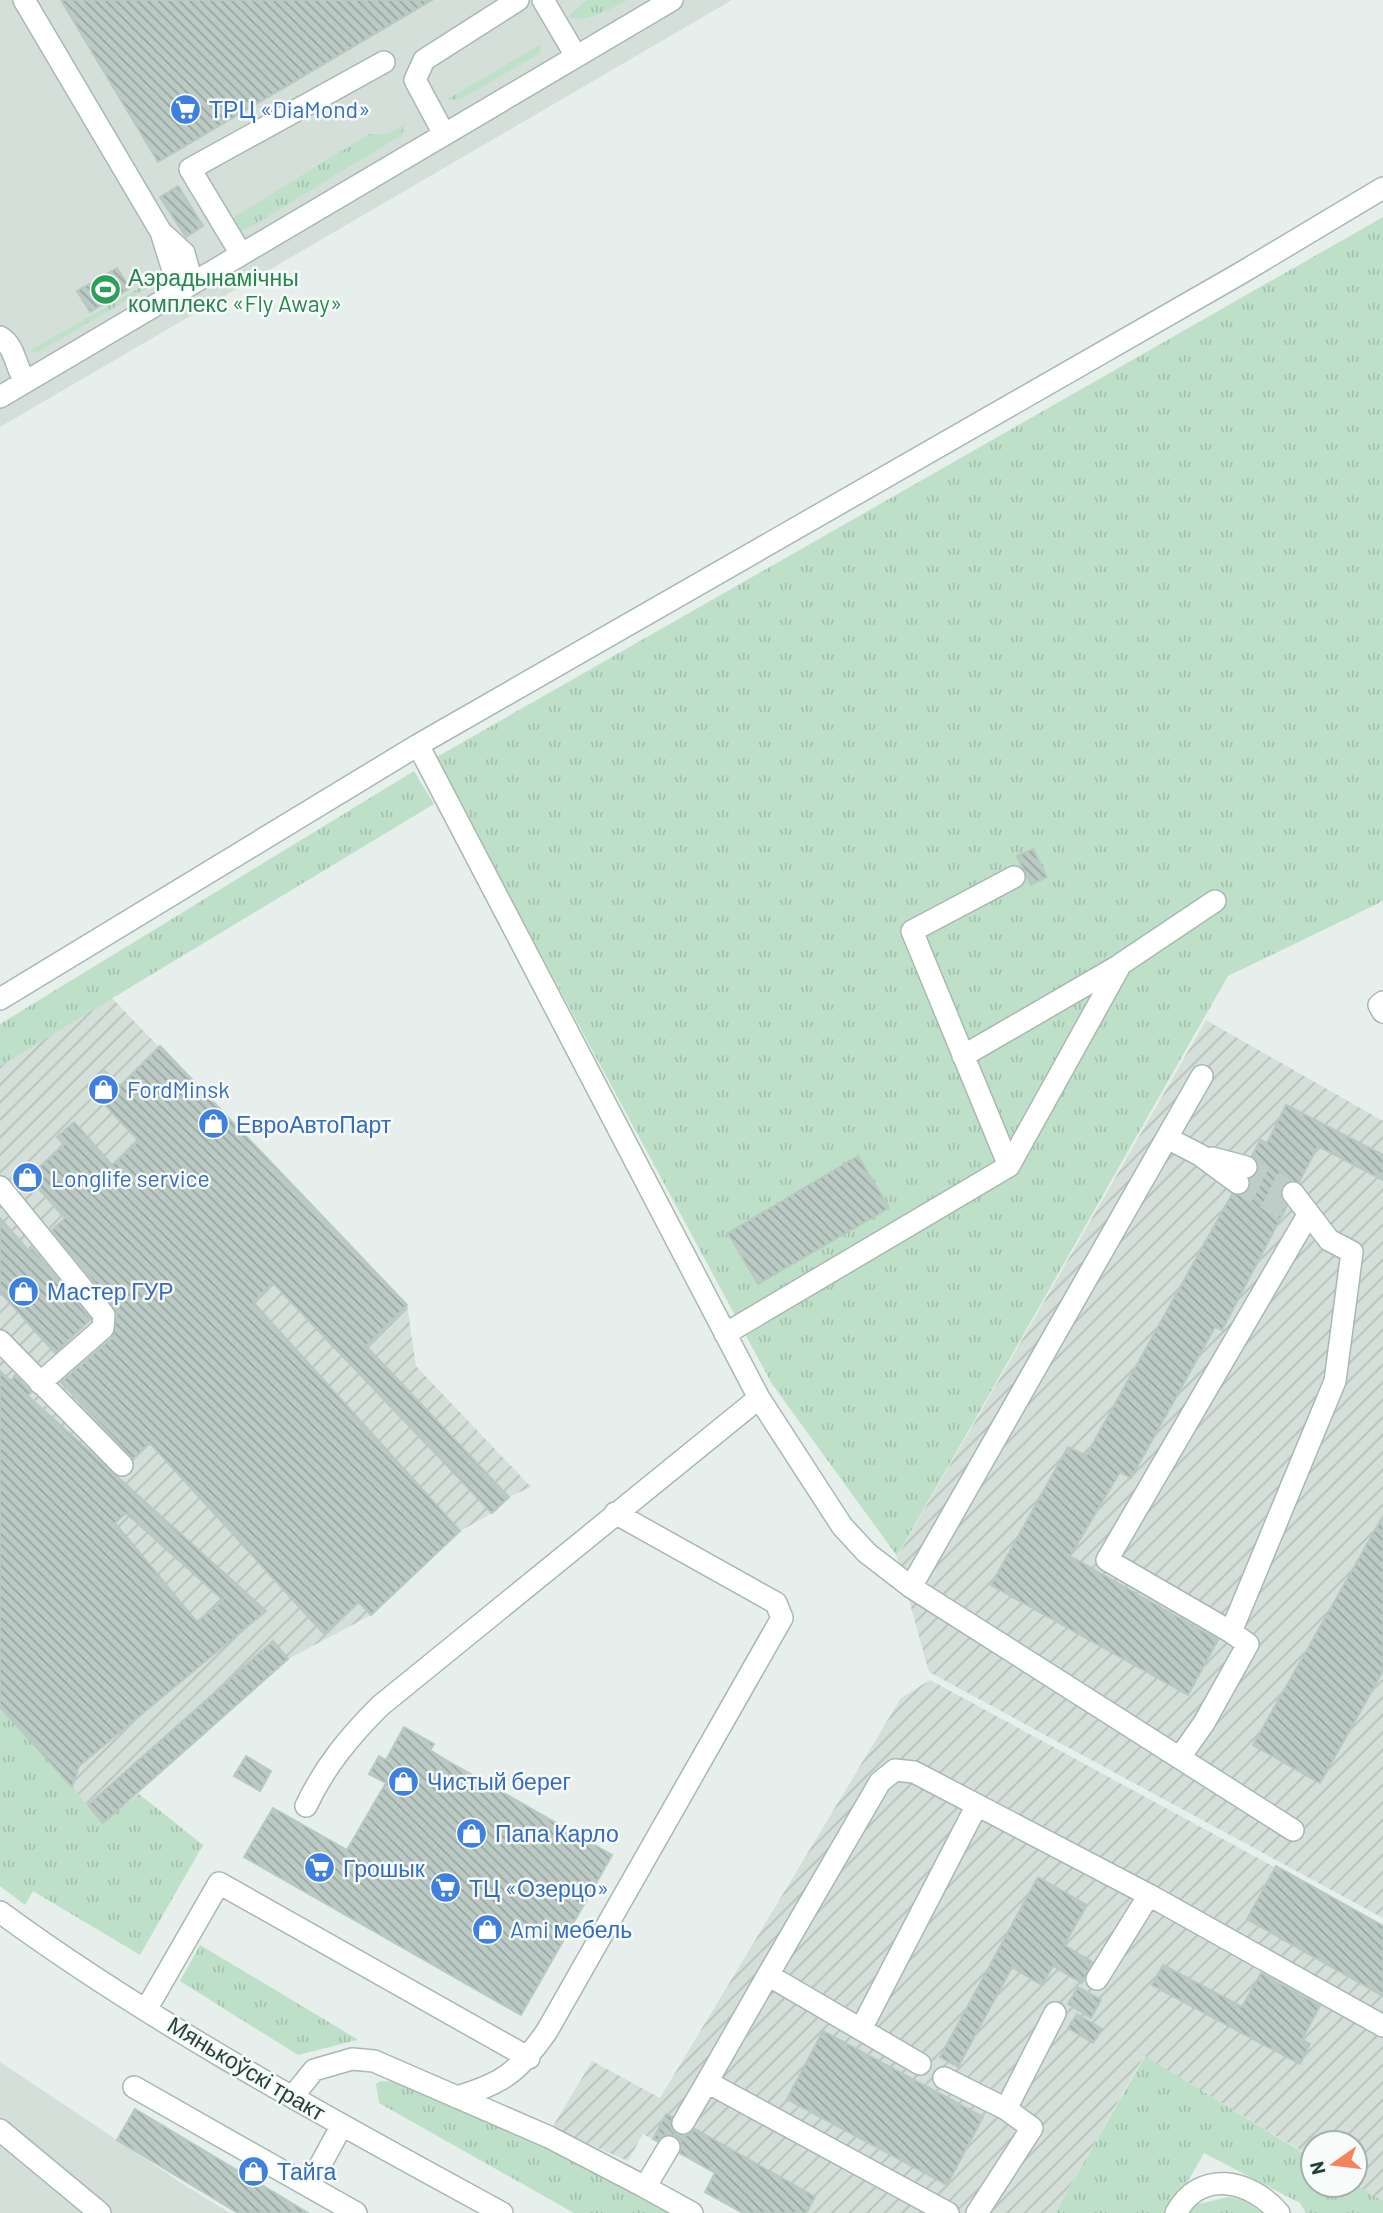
<svg xmlns="http://www.w3.org/2000/svg" width="1383" height="2213" font-family="Barlow,sans-serif">
<style>
.built{fill:#d4dfda}
.industrial{fill:url(#industrial-furrows)}
.grass{fill:url(#grass-tufts)}
.building{fill:url(#building-back-hatch);stroke:#b8c9c2;stroke-width:2;fill-rule:evenodd}
.lines{fill:none;stroke-linecap:round;stroke-linejoin:round}
.minor-tunnel{stroke:#bfccc8;stroke-width:21;stroke-dasharray:21 10;stroke-linecap:butt}
.minor-casing{stroke:#a8b8b2;stroke-width:24}
.minor{stroke:#fff;stroke-width:21}
.labels{text-anchor:middle;dominant-baseline:central;stroke-width:5;stroke-linejoin:round;paint-order:stroke}
.shop-label{font-size:23px;fill:#366cbe;stroke:#f7fbf9;text-anchor:start}
.leisure-label{font-size:23px;fill:#27864d;stroke:#f7fbf9;text-anchor:start}
.street-label{font-size:23px;fill:#24423a;stroke:#f7fbf9}
</style>
<defs>
<pattern id="industrial-furrows" width="10" height="10" patternUnits="userSpaceOnUse" patternTransform="scale(1.75)"><rect width="10" height="10" fill="#d4dfda"/><path d="M-1 1l2-2M0 10L10 0M9 11l2-2" fill="none" stroke="#b6c1bc"/></pattern>
<pattern id="grass-tufts" width="24" height="20" patternUnits="userSpaceOnUse" patternTransform="scale(1.75)"><rect width="24" height="20" fill="#bfe0c8"/><path d="M3 7l-1-3M5 7V3M7 7l1-3M15 17l-1-3M17 17v-4M19 17l1-3" fill="none" stroke="#a4c1ad"/></pattern>
<pattern id="building-back-hatch" width="6" height="6" patternUnits="userSpaceOnUse" patternTransform="scale(1.75)"><rect width="6" height="6" fill="#bbcac4"/><path d="M-1 5l2 2M0 0l6 6M5-1l2 2" fill="none" stroke="#98a6a0"/></pattern>
</defs>
<rect width="100%" height="100%" fill="#e6efeb"/>
<!-- built -->
<path class="built" d="M0 0H732L0 427Z
M0 2062 186 2186 230 2213H0Z"/>
<!-- industrial -->
<path class="industrial" d="M111 997 407 1305 416 1366 531 1487 509 1497 492 1513 460 1531 371 1615 288 1659 103 1823 0 1707V1066Z
M1206 1020 1383 1121V1918L929 1672 897 1557Z
M930 1680 1383 1926V2201L1355 2184V2143H1313V2158L1144 2056 1055 2213H743L705 2192 714 2173 643 2134 628 2161 552 2128 592 2061 660 2098 901 1698Z"/>
<!-- grass -->
<path class="grass" d="M586 0H626V1C610 9 585 24 568 17Z
M541 44 540 53 465 97 456 100 448 99Z
M405 124 402 135 247 229 238 231 226 222 369 134H388Z
M1383 217V901L1228 976 897 1556 772 1384 435 758Z
M160 276 158 282 38 352 29 351Z
M414 771 434 804 0 1066V1024Z
M0 1707 103 1822 139 1794 203 1845 140 1955 33 1891 25 1905 0 1886Z
M200 1945 357 2039V2040L298 2055 180 1981Z
M1145 2056 1313 2159V2185L1355 2184 1383 2201V2213H1306L1300 2203 1204 2153 1170 2213H1055Z
M381 2081 405 2082 561 2151 675 2213H574L379 2103 376 2084Z
M1228 2197 1244 2200 1263 2213H1184L1194 2205Z"/>
<!-- building -->
<path class="building" d="M61 0H432L158 162Z
M178 186 203 226 186 237 160 197Z
M117 268 130 288 90 312 77 291Z
M1033 849 1047 877 1031 885 1017 856Z
M160 1046 407 1305 366 1346 509 1497 492 1513 273 1283 253 1302 460 1531 371 1615 359 1602 324 1634 150 1443 133 1459 61 1382 112 1338 117 1315 114 1307 52 1230 65 1218 28 1177 64 1145 57 1137 74 1122 112 1165 139 1141 88 1087 105 1071 120 1086Z
M1286 1105 1383 1155V1180L1318 1146 1299 1182 1285 1183 1280 1194 1287 1206 1222 1330 1215 1327 1131 1478 1120 1472 1070 1556 1218 1640 1188 1695 991 1585 1068 1447 1086 1456 1232 1194 1243 1195 1249 1190 1250 1179 1259 1170 1258 1163 1252 1156 1260 1140 1267 1143Z
M858 1156 889 1208 758 1284 728 1233Z
M0 1218 29 1251 32 1248 91 1319 55 1353 0 1292Z
M0 1371 11 1381 15 1375 31 1392 28 1396 266 1611 79 1766 72 1787 0 1707ZM126 1513 223 1600 197 1622 115 1523Z
M1383 1516V1671L1320 1783 1253 1745Z
M273 1641 288 1659 103 1823 88 1805Z
M404 1727 434 1744 430 1750 446 1760 612 1855 521 2015 244 1857 273 1808 347 1850 386 1783 369 1774 379 1756 386 1760Z
M246 1756 271 1771 260 1791 234 1776Z
M1276 1866 1383 1926V1996L1247 1919Z
M1038 1877 1087 1905 1064 1945 1092 1962 1082 1983 1053 1966 1042 1985 1012 1967 958 2067 940 2057Z
M1163 1965 1242 2007 1261 1973 1320 2006 1302 2039 1310 2044 1300 2064 1152 1985Z
M1078 1987 1101 2000 1091 2018 1068 2004Z
M1077 2014 1102 2029 1093 2043 1068 2028Z
M823 2031 983 2117 947 2185 787 2099Z
M135 2109 308 2213H238L117 2140Z
M666 2114 672 2117 671 2129 677 2135H689L695 2129 815 2197 806 2213H743L705 2192 715 2173 680 2153 681 2141 675 2135H663L657 2141 653 2139Z"/>
<g class="lines">
<!-- minor-tunnel -->
<path class="minor-tunnel" d="M1246 1167 1293 1193
M1238 1183 1285 1210"/>
<defs>
<path id="minor" d="M24 0 161 232 172 267 192 282
M543 0 576 56
M444 134 415 80 424 60 518 0
M161 232 184 253 192 282
M241 254 190 169 384 62
M0 337C16 347 15 367 25 381
M0 397 672 0
M418 745 759 1398 842 1526 867 1553 911 1587 1293 1830
M0 999 418 745 1241 273 1383 188
M1383 1002 1379 1005 1383 1012
M963 1056 1120 965
M1167 1138 1200 1155 1238 1183
M1212 1158 1246 1167
M1009 1166 912 931 1014 877
M0 1187 104 1315 103 1328 40 1383
M725 1334 1009 1166 1121 964 1215 901
M0 1341 122 1465
M911 1587 1202 1076
M1231 1632 1107 1560 1308 1215
M1180 1757 1204 1723 1248 1644 1231 1632 1335 1381 1352 1252 1329 1240 1293 1193
M306 1806C325 1766 349 1737 380 1706L759 1398
M0 1912C154 2025 334 2121 502 2213
M768 1975 707 2082 948 2213
M1097 1979 1149 1895 1383 2026
M147 2008 219 1883 529 2058
M861 2029 977 1805
M920 2064 768 1975 880 1782 895 1770 914 1772 1149 1895
M944 2078 1006 2109
M134 2087 356 2213
M293 2096 314 2070 352 2059 374 2061 549 2137 645 2187
M456 2097C503 2084 519 2071 547 2031L782 1618 776 1603 615 1513
M683 2123 707 2082
M0 2130 100 2213
M669 2147 645 2187 692 2213
M309 2186 342 2125
M977 2213 1032 2128 1006 2109 1055 2013
M1176 2213C1200 2169 1250 2179 1279 2213"/>
</defs>
<!-- minor casing -->
<use href="#minor" class="minor-casing"/>
<!-- minor -->
<use href="#minor" class="minor"/>
</g>
<!-- icons -->
<defs>
<symbol id="supermarket-disc" viewBox="-11 -11 22 22"><circle r="9.5" fill="#3f7fe0" stroke="#f7fbf9"/><path d="M-6-5.5h2.5l.6 2H6L4.5 2H-2.5L-4.4-4H-6ZM-1.5 3.2a1.3 1.3 0 1 0 .1 0ZM3 3.2a1.3 1.3 0 1 0 .1 0Z" fill="#fff"/></symbol>
<symbol id="stadium-disc" viewBox="-11 -11 22 22"><circle r="9.5" fill="#2e9e5b" stroke="#f7fbf9"/><path d="M0-5a6.5 5 0 1 0 0 10a6.5 5 0 1 0 0-10ZM-3.5-1.8h7v3.6h-7Z" fill="#fff"/></symbol>
<symbol id="shop-disc" viewBox="-11 -11 22 22"><circle r="9.5" fill="#3f7fe0" stroke="#f7fbf9"/><path d="M-5-2.5h2.3a2.7 3.5 0 0 1 5.4 0H5L5.5 6h-11ZM-1.5-2.5h3a1.5 2.3 0 0 0-3 0Z" fill="#fff"/></symbol>
</defs>
<g fill-rule="evenodd">
<use href="#supermarket-disc" x="168" y="92" width="35" height="35"/>
<use href="#stadium-disc" x="88" y="272" width="35" height="35"/>
<use href="#shop-disc" x="86" y="1072" width="35" height="35"/>
<use href="#shop-disc" x="196" y="1106" width="35" height="35"/>
<use href="#shop-disc" x="10" y="1160" width="35" height="35"/>
<use href="#shop-disc" x="6" y="1274" width="35" height="35"/>
<use href="#shop-disc" x="386" y="1764" width="35" height="35"/>
<use href="#shop-disc" x="454" y="1816" width="35" height="35"/>
<use href="#supermarket-disc" x="302" y="1850" width="35" height="35"/>
<use href="#supermarket-disc" x="428" y="1870" width="35" height="35"/>
<use href="#shop-disc" x="470" y="1912" width="35" height="35"/>
<use href="#shop-disc" x="236" y="2154" width="35" height="35"/>
</g>
<g class="labels">
<!-- shop labels -->
<g class="shop-label">
<text x="209" y="109">ТРЦ «DiaMond»</text>
<text x="127" y="1089">FordMinsk</text>
<text x="236" y="1124">ЕвроАвтоПарт</text>
<text x="51" y="1178">Longlife service</text>
<text x="47" y="1291">Мастер ГУР</text>
<text x="427" y="1781">Чистый берег</text>
<text x="495" y="1833">Папа Карло</text>
<text x="343" y="1868">Грошык</text>
<text x="469" y="1888">ТЦ «Озерцо»</text>
<text x="510" y="1929">Ami мебель</text>
<text x="277" y="2171">Тайга</text>
</g>
<!-- leisure labels -->
<g class="leisure-label">
<text x="128" y="277">Аэрадынамічны<tspan x="128" dy="26">комплекс «Fly Away»</tspan></text>
</g>
<!-- street labels -->
<g class="street-label">
<text transform="translate(247 2068) rotate(31)">Мянькоўскі тракт</text>
</g>
</g>
<!-- north arrow -->
<g transform="translate(1334 2164) rotate(256)"><circle r="33" fill="#f7fbf9" stroke="#a3b1ad" stroke-width="2"/>
<path d="M0-5L12 26L0 18L-12 26Z" fill="#f4845f"/>
<text y="-10" font-size="19" font-weight="bold" text-anchor="middle" fill="#24423a">N</text>
</g>
</svg>
